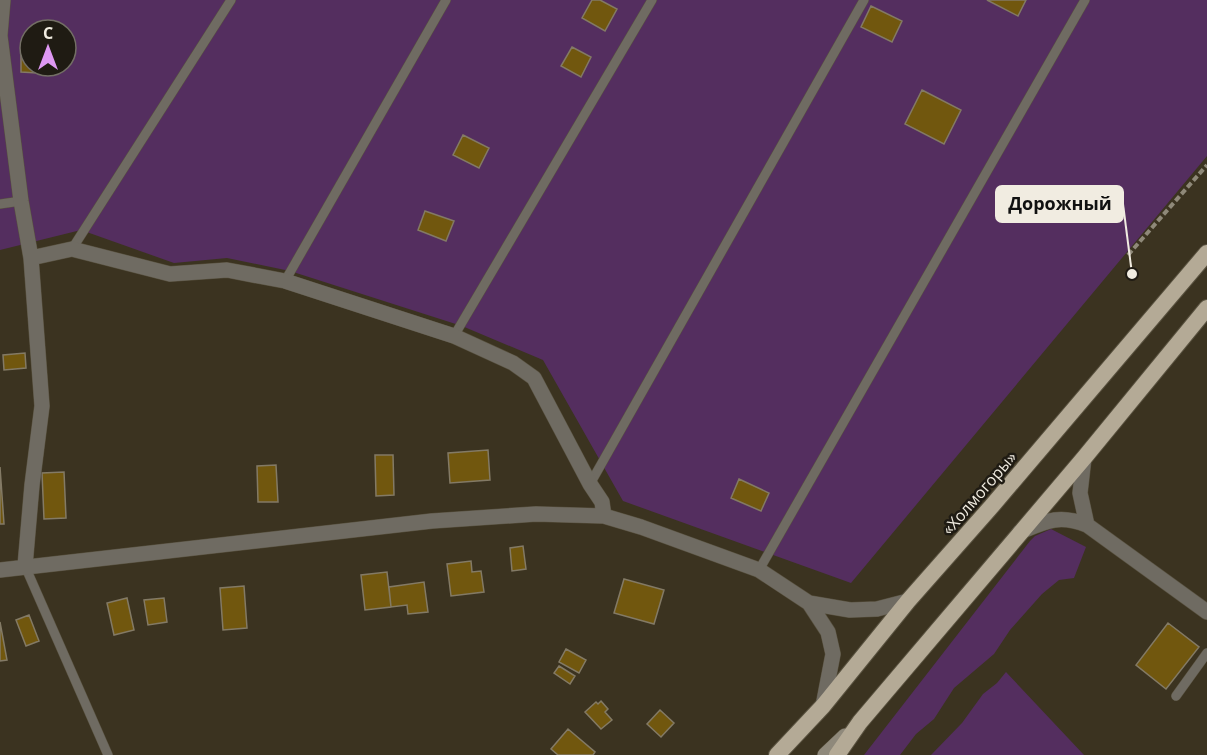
<svg xmlns="http://www.w3.org/2000/svg" width="1207" height="755" font-family="'Open Sans',sans-serif">
<style>
.green{fill:#542e5f;fill-rule:evenodd}
.building{fill:#71570e;stroke:#837a65;stroke-width:1.5}
.lines{fill:none;stroke-linecap:round;stroke-linejoin:round}
.service-casing{stroke:#58513f;stroke-width:10}
.minor-casing{stroke:#58513f;stroke-width:16}
.secondary-casing{stroke:#58513f;stroke-width:16}
.trunk-casing{stroke:#58513f;stroke-width:18}
.path{stroke:#8f8979;stroke-width:4;stroke-dasharray:6 3;stroke-linecap:butt}
.service{stroke:#6f6b62;stroke-width:9}
.minor{stroke:#6f6b62;stroke-width:15}
.secondary{stroke:#8f897b;stroke-width:15}
.trunk{stroke:#b4aa96;stroke-width:16}
.labels{text-anchor:middle;dominant-baseline:central;stroke-width:5;stroke-linejoin:round;paint-order:stroke}
.street-label{font-size:16px;fill:#f1ece1;stroke:#1f1b13}
.leader{fill:none;stroke:#f1ece1;stroke-width:2}
.callout-dot{fill:#f1ece1;stroke:#1f1b13;stroke-width:2}
.callout{fill:#f1ece1;stroke:#f1ece1;stroke-width:2}
.callout-label{font-size:18px;text-anchor:middle;font-weight:bold;fill:#111}
</style>
<rect width="100%" height="100%" fill="#3b3320"/>
<!-- green -->
<path class="green" d="M0 0H1207V156L851 583 623 501 543 360 462 326 290 271 227 258 174 263 81 230 0 250ZM30 30H66V66H30Z
M1051 529 1086 547 1074 578 1059 580 1042 594 1010 630 994 654 954 688 934 719 916 734 900 755H864L1030 541 1035 536Z
M1006 672 1084 755H931L962 723 983 694 997 683Z"/>
<!-- building -->
<path class="building" d="M592 0H600L617 9 605 31 582 18Z
M987 0H1026L1018 16Z
M871 6 902 21 892 42 861 27Z
M21 47H30V66H37V73L21 72Z
M572 47 591 57 581 77 561 66Z
M922 90 961 110 944 144 905 124Z
M463 135 489 148 479 168 453 155Z
M425 211 454 221 446 241 418 230Z
M25 353 26 368 4 370 3 355Z
M488 450 490 480 450 483 448 453Z
M375 455H393L394 495 376 496Z
M276 465 278 502H258L257 466Z
M0 467 4 524H0Z
M64 472 66 518 44 519 42 473Z
M739 479 769 493 761 511 731 498Z
M523 546 526 569 512 571 510 548Z
M471 561 472 572 481 571 484 592 451 596 447 564Z
M387 572 391 607 365 610 361 575Z
M624 579 664 590 654 624 614 613Z
M424 582 428 612 408 614 407 605 391 607 389 587Z
M244 586 247 628 223 630 220 588Z
M127 598 134 630 114 635 107 603Z
M164 598 167 622 148 625 144 600Z
M29 615 39 641 26 646 16 620Z
M0 622 7 660 0 661Z
M1168 623 1199 647 1166 689 1136 665Z
M566 649 586 660 579 673 559 662Z
M559 666 575 676 570 684 554 673Z
M601 701 608 709 605 712 612 720 601 729 585 712 596 702 598 704Z
M660 710 674 723 661 737 647 724Z
M568 729 595 752 593 755H558L551 749Z"/>
<g class="lines">
<defs>
<path id="service" d="M0 204 21 201
M72 249 231 0
M285 281 446 0
M454 336 652 0
M590 484 864 0
M25 566 108 755
M759 570 1085 0
M1176 696 1207 653"/>
<path id="minor" d="M0 35 3 0
M0 36 21 201 31 258 42 406 32 485 25 566
M31 258 72 249 170 274 227 270 285 281 454 336 513 363 534 378 590 484 602 502 604 516
M1084 458 1080 493 1087 525
M1020 532C1046 521 1059 514 1087 525L1207 612
M0 570 432 521 536 514 604 516 641 527 759 570 809 603 828 632 833 654 823 706
M809 603 850 610 877 609 908 601"/>
<path id="secondary" d="M825 755 845 736"/>
<path id="trunk" d="M777 755 823 706 908 601 991 507 1207 253
M837 755 860 722 1084 458 1207 308"/>
</defs>
<!-- service casing -->
<use href="#service" class="service-casing"/>
<!-- minor casing -->
<use href="#minor" class="minor-casing"/>
<!-- secondary casing -->
<use href="#secondary" class="secondary-casing"/>
<!-- trunk casing -->
<use href="#trunk" class="trunk-casing"/>
<!-- path -->
<path class="path" d="M1128 255 1207 165"/>
<!-- service -->
<use href="#service" class="service"/>
<!-- minor -->
<use href="#minor" class="minor"/>
<!-- secondary -->
<use href="#secondary" class="secondary"/>
<!-- trunk -->
<use href="#trunk" class="trunk"/>
</g>
<g class="labels">
<!-- street labels -->
<g class="street-label">
<text transform="translate(979 493) rotate(-49)">«Холмогоры»</text>
</g>
</g>
<!-- callouts -->
<path class="leader" d="M1132 274L1123 204"/>
<circle class="callout-dot" cx="1132" cy="274" r="6"/>
<rect class="callout" x="996" y="186" width="127" height="36" rx="6"/>
<g class="callout-label">
<text x="1060" y="210">Дорожный</text>
</g>
<!-- north arrow -->
<g transform="translate(48 48)"><circle r="28" fill="#1f1b13" stroke="#736f65" stroke-width="1.5"/>
<path d="M0-4.5L10 22L0 15L-10 22Z" fill="#de98f3"/>
<text y="-9" font-size="16" font-weight="bold" text-anchor="middle" fill="#f1ece1">С</text>
</g>
</svg>
